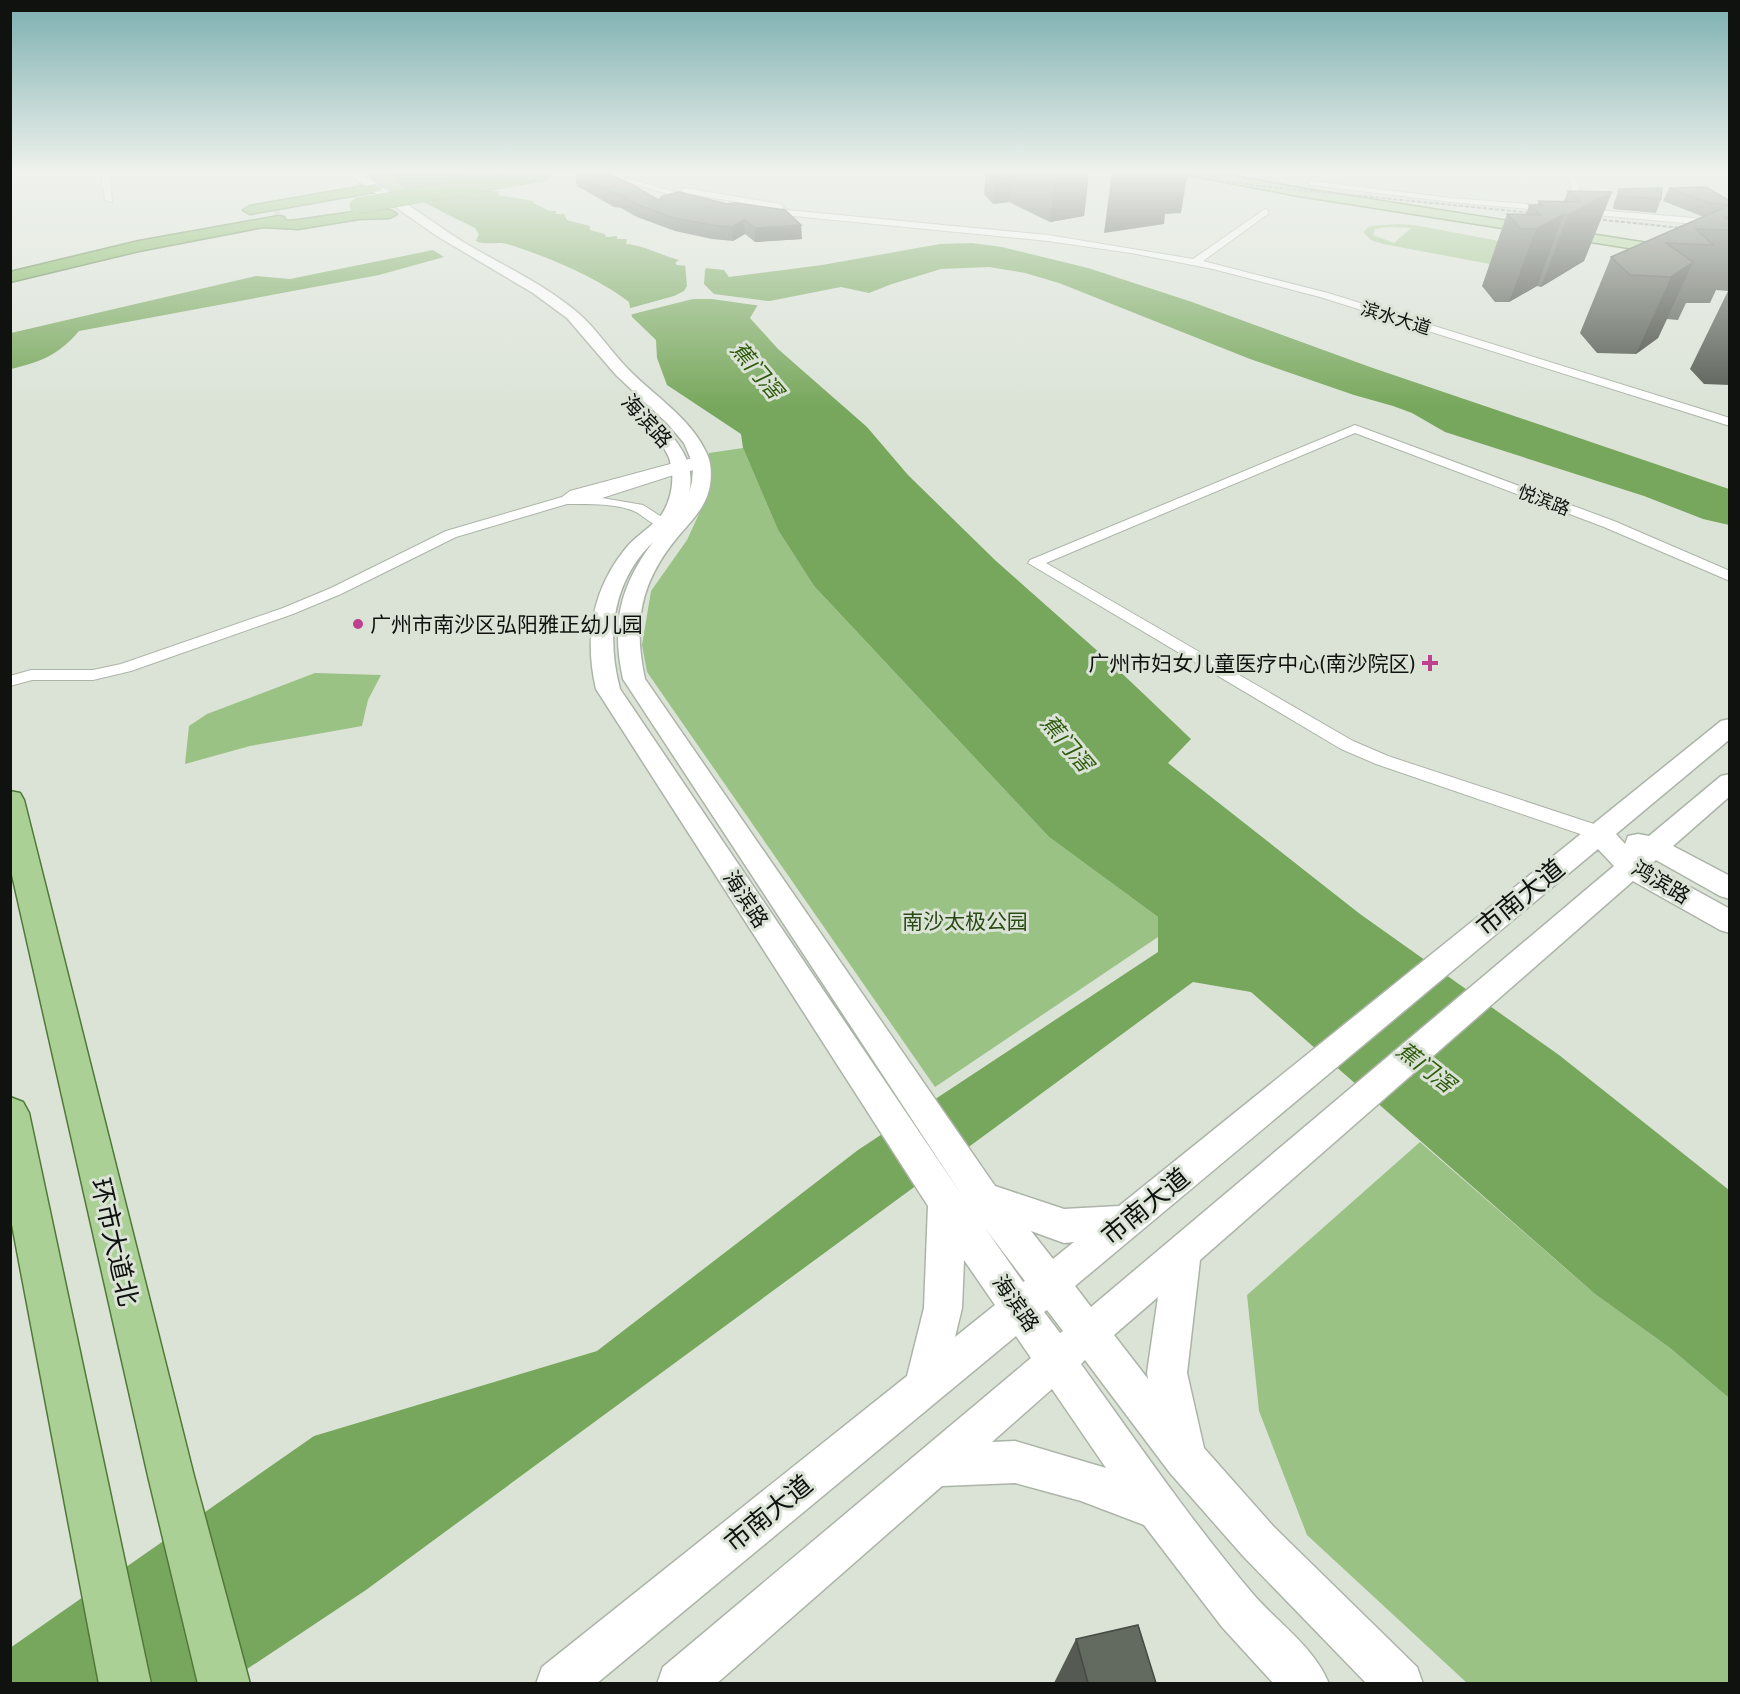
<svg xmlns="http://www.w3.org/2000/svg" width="1740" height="1694" font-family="'Public Sans','Noto Sans SC',sans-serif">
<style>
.green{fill:#9ac285;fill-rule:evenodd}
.water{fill:#77a75c}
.pier{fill:#dbe3d7}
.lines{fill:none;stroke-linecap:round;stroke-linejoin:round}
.highway-tunnel{stroke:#bcc4b9;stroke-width:15;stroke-dasharray:15 8;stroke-linecap:butt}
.street-casing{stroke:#acb4a8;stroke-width:2}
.secondary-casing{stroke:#acb4a8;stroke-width:3}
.primary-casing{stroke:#507938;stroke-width:3}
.highway-casing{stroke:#507938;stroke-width:3}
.street{fill:#fff;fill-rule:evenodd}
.secondary{fill:#fff;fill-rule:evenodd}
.primary{fill:#abd095;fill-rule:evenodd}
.highway{fill:#73b04f;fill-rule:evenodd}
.rail{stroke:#777d75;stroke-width:2;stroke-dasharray:4 2;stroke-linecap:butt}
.highway-bridge-casing{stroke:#507938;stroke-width:16;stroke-linecap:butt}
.highway-bridge{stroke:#73b04f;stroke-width:15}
.wall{fill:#555b52}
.shaded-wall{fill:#454a42}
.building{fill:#636a5f;stroke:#454a42;stroke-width:1.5}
.poi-dot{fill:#be4190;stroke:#dbe3d7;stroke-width:2}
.labels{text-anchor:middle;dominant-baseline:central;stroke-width:6;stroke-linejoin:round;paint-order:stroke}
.far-street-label{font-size:18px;fill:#0f120e;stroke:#dbe3d7}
.street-label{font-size:21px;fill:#0f120e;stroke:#dbe3d7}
.poi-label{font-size:21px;fill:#0f120e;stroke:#dbe3d7;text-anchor:start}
.park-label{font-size:21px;fill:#2a4a16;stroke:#dbe3d7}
.water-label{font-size:22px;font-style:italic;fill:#2f5b0c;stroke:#dbe3d7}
.near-street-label{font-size:26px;fill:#0f120e;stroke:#dbe3d7}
</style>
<rect width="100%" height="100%" fill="#dbe3d7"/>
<!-- green -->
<path class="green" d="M362 171H515L387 193Z
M1398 224 1414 225 1510 243 1490 264 1383 244 1371 240 1363 232 1370 226ZM1388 227 1411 228 1394 243 1373 235 1375 229Z
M743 448 778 530 814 586 1049 837 1158 917 1164 933 935 1087 647 672 642 645 651 591 687 540 709 492V453Z
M315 673 381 675 368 700 362 726 250 746 185 764 189 726 207 714Z
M1420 1142 1595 1294 1670 1348 1729 1398V1683H1467L1307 1535 1259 1411 1247 1295Z"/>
<!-- water -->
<path class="water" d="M386 171H476L464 175 487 191H499L498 195 534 201 533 203 550 211H556V214H564L567 220 590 226V230L605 234 606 237 617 236V239H627L626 244C640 244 663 256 679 260L675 263 677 265 724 270 729 277 822 265 940 244 972 243 1002 247 1088 268 1192 302 1370 367 1729 489V525L1703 519 1644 496 1445 432 1412 413 1393 406 1354 395 1250 359 1059 283 1025 273 989 267 941 269 892 284 869 293 841 287 759 303 750 318 778 349 867 427 908 475 996 561 1110 662 1191 739 1168 763 1360 914 1559 1055 1729 1190V1398L1670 1348 1595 1294 1251 992 1193 982 366 1590 226 1683H11L10 1648 314 1436 597 1351 858 1150 1158 952V917L1049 837 814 586 778 530 743 448 741 434 667 385 657 358 656 340 632 317 629 302C597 277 546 256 507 244 496 241 487 246 476 241L479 234 475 228C443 212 410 199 386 171Z
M433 250 444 257 379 275 79 331C59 355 40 362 11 369V333L256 276 290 279Z"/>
<!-- pier -->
<path class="pier" d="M685 263 708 266 705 270 704 284 714 294 775 302 761 306 712 299H693L629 315 627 309 674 296 684 291 687 286Z"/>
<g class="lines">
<!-- highway-tunnel -->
<path class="highway-tunnel" d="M274 215 280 214"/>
<defs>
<path id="street" d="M101 171H109L112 202 105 200Z
M590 171H603L702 200 695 202Z
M1559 171C1572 171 1575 177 1580 188L1572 208 1730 221V227L1451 202 1311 185 1307 183 1311 181 1451 198 1564 207 1572 188 1568 178Z
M685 188 780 204 784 207 780 210 682 192 681 190Z
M766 208 1048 235 1193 259 1265 209 1268 210V214L1203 261 1328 293 1730 418V426L1320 297 1213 269 1131 253 1048 241 763 213 762 211Z
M1355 425 1614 521 1730 571V581L1604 527 1355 433 1046 563 1353 741 1388 756 1606 828 1609 833 1606 838 1599 840 1592 838 1376 764 1341 749 1028 563 1030 560Z
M700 456 706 460 705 462 708 465 707 468 683 472 602 498 643 505 668 521 670 524 668 527C656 530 645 516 634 511 614 503 588 504 567 504L456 537 341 594 293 614 131 671 93 680H32L10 686V676L31 670H93L121 664 283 608 331 588 446 531 562 497 570 491Z"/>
<path id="secondary" d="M344 171H357C393 193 427 219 463 242 498 263 536 280 568 305 592 322 607 347 627 368 653 395 688 416 705 450 712 462 712 477 709 490 704 510 689 523 676 539 640 583 633 624 645 679L995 1186 1064 1209 1119 1206 1721 721 1730 719V739L1616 834 1625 844 1628 836 1638 834 1649 836 1721 776 1730 774V796L1673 846 1730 876V899L1720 896 1656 860 1650 865 1730 909V933L1720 930 1633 881 1200 1260 1187 1373 1204 1448 1273 1526 1417 1667 1423 1684H1367L1243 1556 1170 1473 1085 1360 1081 1364C1137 1442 1191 1521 1253 1594 1278 1623 1315 1648 1329 1684H1274L1222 1627 1144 1525 1081 1501 1015 1483 942 1486 716 1684H657L663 1667 1031 1358 1016 1336 596 1684H536L542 1667 907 1376 924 1308 928 1206 596 689C584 637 592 590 626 548 635 537 647 530 657 520 670 507 675 483 671 465 668 448 656 440 647 427L649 423H661C682 447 698 467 687 500L692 482 693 469 690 457 684 443 668 424 616 375 567 318 533 293 437 236ZM653 542C620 586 611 624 623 679L961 1194 620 689C606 636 612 582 653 542ZM1598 849 1614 866 1091 1307 1075 1286ZM985 1228 1025 1281 1023 1282ZM1031 1231 1064 1243 1074 1242 1053 1259ZM964 1260 995 1305 955 1337 962 1308ZM1158 1297 1147 1373 1148 1379 1114 1335ZM1047 1310 1063 1331 1060 1333 1044 1312ZM1052 1389 1106 1468 1015 1441 992 1442Z"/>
<path id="primary" d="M1183 171H1208L1293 187 1730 256V264L1293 195 1189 175Z
M10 791 20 793 24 800 194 1476 250 1684H198L148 1476 10 866Z
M10 1097 23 1102 29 1113 151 1684H99L10 1214Z"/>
<path id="highway" d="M375 184 382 188 380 191 250 214 243 210 250 206Z
M374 209 390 210 397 214 390 218 359 219 298 229 263 227 139 251 10 282V272L139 241 279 216 284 217 286 221 298 220Z"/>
</defs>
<!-- street casing -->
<use href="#street" class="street-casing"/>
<!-- secondary casing -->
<use href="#secondary" class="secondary-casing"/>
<!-- primary casing -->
<use href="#primary" class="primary-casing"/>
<!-- highway casing -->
<use href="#highway" class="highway-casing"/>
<!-- street -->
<use href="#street" class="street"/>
<!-- secondary -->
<use href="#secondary" class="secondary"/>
<!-- primary -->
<use href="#primary" class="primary"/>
<!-- highway -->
<use href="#highway" class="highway"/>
<!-- rail -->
<path class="rail" d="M1149 171 1260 186 1543 214
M1585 218 1730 233"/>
<defs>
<path id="highway-bridge" d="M357 206 544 173"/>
</defs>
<!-- highway-bridge casing -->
<use href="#highway-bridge" class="highway-bridge-casing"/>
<!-- highway-bridge -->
<use href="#highway-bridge" class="highway-bridge"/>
</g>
<!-- wall -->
<path class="wall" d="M986 171H1089L1084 216 1050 222 1009 202 993 204 984 194Z
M575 173 658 200 679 192 802 239 755 242 745 234 733 241 712 239 675 231 637 217 621 208 614 207 577 186Z
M1669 188 1730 201V385L1704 384 1690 369 1728 291 1716 290 1710 303H1686L1678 320 1667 319 1658 338 1636 354 1597 353 1580 333 1611 257 1704 217 1663 201Z
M1619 189 1661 199 1656 213 1613 209 1614 203Z
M1568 191 1612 192 1584 261 1541 287 1537 286 1509 302H1495L1482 286 1507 214 1526 215 1529 205H1537L1539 201H1564Z
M1076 1639 1156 1683H1054Z"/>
<!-- shaded-wall -->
<path class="shaded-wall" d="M995 171H1012L1009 202 993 204Z
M1055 171H1089L1084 216 1050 222Z
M1112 171H1188L1181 213 1165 214 1164 224 1104 233Z
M1612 192 1584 261 1541 287 1568 215Z
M1564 214 1537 286 1509 302 1536 229Z
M744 220 745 234 733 241 732 227Z
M801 225 802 239 755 242V228Z
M1693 262 1658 338 1636 354 1671 277Z"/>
<!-- building -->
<path class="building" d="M603 172 631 184 658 200 663 196 679 192 727 204 736 203 785 210 801 225 755 228 744 220 732 227 711 225 674 218 636 204 619 194 612 193 575 173Z
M1706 187 1730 201V205L1709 203 1669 188Z
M1662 188 1661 199 1619 196V189Z
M1568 191 1612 192 1568 215 1564 214 1536 229H1521L1507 214 1541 215 1529 205H1543L1539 201 1581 202Z
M1730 205V217H1724L1730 220V230L1696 229 1713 245 1666 243 1693 262 1671 277 1630 275 1611 257Z
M1138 1625 1156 1683H1088L1076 1639Z"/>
<!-- sky -->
<linearGradient id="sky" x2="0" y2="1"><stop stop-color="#7bafb0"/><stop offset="0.42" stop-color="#eff2ed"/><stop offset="1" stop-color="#eff2ed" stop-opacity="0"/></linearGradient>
<rect width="1740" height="408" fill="url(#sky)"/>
<!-- markers -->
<g class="poi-dot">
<circle cx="358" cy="624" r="6"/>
<path d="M1427 654h6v6h6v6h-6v6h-6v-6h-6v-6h6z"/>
</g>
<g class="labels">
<!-- far-street labels -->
<g class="far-street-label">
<text transform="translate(1396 318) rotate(17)">滨水大道</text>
<text transform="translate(1544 500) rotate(21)">悦滨路</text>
</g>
<!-- street labels -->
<g class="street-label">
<text transform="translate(647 421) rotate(48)">海滨路</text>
<text transform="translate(1661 882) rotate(31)">鸿滨路</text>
<text transform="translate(746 899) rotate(57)">海滨路</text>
<text transform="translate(1016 1303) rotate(55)">海滨路</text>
</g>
<!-- poi labels -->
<g class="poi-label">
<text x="370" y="624">广州市南沙区弘阳雅正幼儿园</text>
<text x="1416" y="663" text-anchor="end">广州市妇女儿童医疗中心(南沙院区)</text>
</g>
<!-- park labels -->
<g class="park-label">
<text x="965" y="921">南沙太极公园</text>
</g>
<!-- water labels -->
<g class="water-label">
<text transform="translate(757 370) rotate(50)">蕉门滘</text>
<text transform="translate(1067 743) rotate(50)">蕉门滘</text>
<text transform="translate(1426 1067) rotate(38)">蕉门滘</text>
</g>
<!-- near-street labels -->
<g class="near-street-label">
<text transform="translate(1520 897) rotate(-39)">市南大道</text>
<text transform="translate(1145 1206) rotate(-39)">市南大道</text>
<text transform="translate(115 1242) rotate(77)">环市大道北</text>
<text transform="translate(768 1513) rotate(-39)">市南大道</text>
</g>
</g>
<!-- border -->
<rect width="1740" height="1694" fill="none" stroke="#0f120e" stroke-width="24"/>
</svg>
